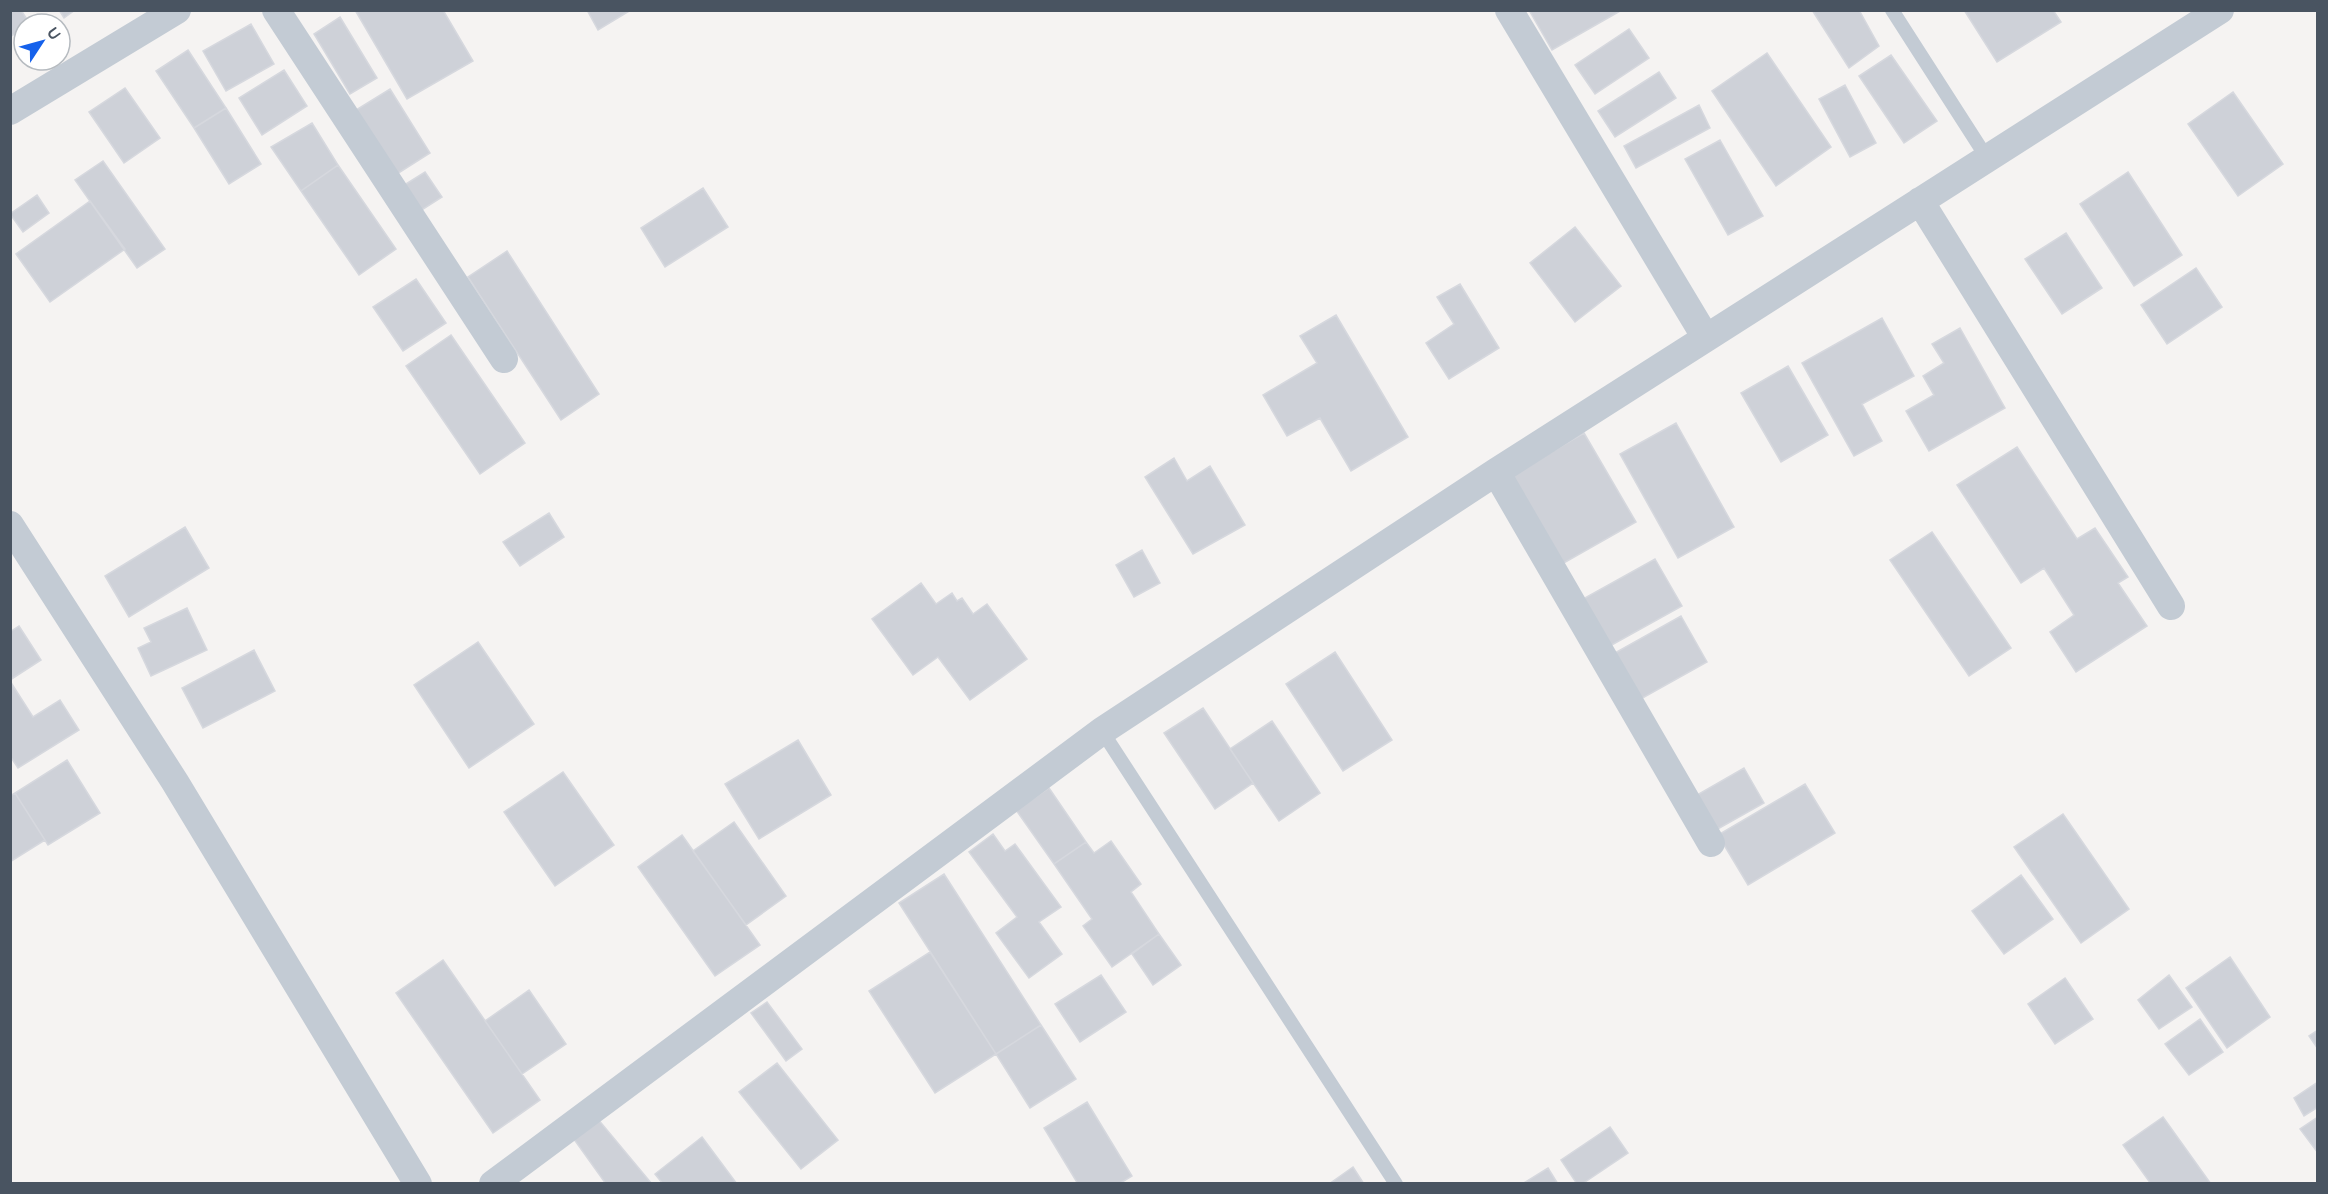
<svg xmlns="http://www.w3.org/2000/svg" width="2328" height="1194" font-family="Quicksand,sans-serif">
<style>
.building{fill:#ced1d8;stroke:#d6d8de;stroke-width:1.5}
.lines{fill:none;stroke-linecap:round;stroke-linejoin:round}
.lane{stroke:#c3cbd4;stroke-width:14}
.street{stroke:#c3cbd4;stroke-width:28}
</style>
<rect width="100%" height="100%" fill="#f5f3f2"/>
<!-- building -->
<path class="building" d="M10 10H21L30 24H24V28L10 37Z
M59 10H75L64 18Z
M355 10H443L473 61 407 99Z
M587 10H631L598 30Z
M1529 10H1622L1552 50Z
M1812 10H1859L1879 46 1849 68Z
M1964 10H2053L2061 22 1997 62Z
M340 17 377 78 350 94 314 34Z
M251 24 274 64 226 91 203 51Z
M1629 29 1649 58 1595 94 1575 65Z
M188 50 226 108 194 128 156 71Z
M1767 53 1831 147 1776 186 1712 91Z
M1891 55 1937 121 1904 143 1859 76Z
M284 70 307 106 262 135 239 98Z
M1659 72 1676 98 1615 137 1598 111Z
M1845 85 1876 143 1850 157 1819 99Z
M125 88 160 138 124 163 89 112Z
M390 89 430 153 397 174 356 110Z
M2233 92 2283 164 2238 196 2188 124Z
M1699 105 1710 128 1636 168 1624 146Z
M226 108 261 164 229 184 194 128Z
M312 123 338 165 301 191 271 147Z
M1720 140 1763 216 1728 235 1685 159Z
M103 161 165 249 137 268 75 180Z
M338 165 396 249 359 275 301 191Z
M425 172 442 197 417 213 401 187Z
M2128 172 2182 255 2134 286 2080 204Z
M703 188 728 227 665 267 641 228Z
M37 195 49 213 23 232 10 214Z
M90 201 125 249 50 302 16 254Z
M1575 227 1621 286 1575 322 1530 263Z
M2066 233 2102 288 2062 314 2025 259Z
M507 251 599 394 561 420 468 277Z
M2196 268 2222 307 2167 344 2141 305Z
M416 279 446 323 403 351 373 307Z
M1460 284 1499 348 1449 379 1426 343 1454 324 1437 297Z
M1336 315 1408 437 1351 471 1320 418 1287 436 1263 395 1317 363 1300 336Z
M1882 318 1914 376 1862 404 1882 441 1854 456 1802 363Z
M1960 328 2005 408 1929 451 1906 411 1934 395 1923 376 1944 363 1932 344Z
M451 335 525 443 480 474 406 366Z
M1788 366 1828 435 1781 462 1741 393Z
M1676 423 1734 527 1678 558 1620 454Z
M1584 433 1636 522 1562 564 1510 476Z
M2017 447 2077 539 2095 528 2128 577 2118 583 2147 626 2076 672 2050 632 2074 615 2044 568 2021 583 1957 485Z
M1174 458 1187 481 1210 466 1245 525 1193 554 1145 477Z
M549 513 564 537 520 566 503 542Z
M185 527 209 568 129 617 105 576Z
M1932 532 2011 648 1969 676 1890 560Z
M1142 550 1160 583 1134 597 1116 565Z
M1655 559 1682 606 1610 646 1583 599Z
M921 583 936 604 952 593 957 601 962 598 973 614 987 604 1027 659 970 700 938 657 913 675 872 619Z
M187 608 207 650 151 676 138 648 151 642 144 628Z
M1681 616 1707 662 1639 700 1613 654Z
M19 626 41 660 10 680V632Z
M478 642 534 724 469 768 414 685Z
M254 650 275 691 203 728 182 688Z
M1335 652 1392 740 1343 771 1286 684Z
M10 681 33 717 60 700 79 730 18 768 10 756Z
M1203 708 1253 783 1215 809 1164 733Z
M1272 721 1320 793 1279 821 1230 749Z
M798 740 831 795 759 839 725 784Z
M67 760 100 813 48 845 15 793Z
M1744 768 1764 803 1716 830 1697 795Z
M563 772 614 845 555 886 504 812Z
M1805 784 1835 833 1748 885 1718 835Z
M1049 788 1086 842 1054 864 1016 810Z
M15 793 45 840 10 862V796Z
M2063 814 2129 909 2081 943 2014 847Z
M734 822 786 896 746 925 693 851Z
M993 834 1005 851 1015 844 1061 907 1039 922 1062 954 1029 978 996 933 1017 917 969 852Z
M682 835 760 945 715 976 638 867Z
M1111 841 1141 884 1131 892 1159 934 1112 967 1083 926 1092 919 1054 864 1086 842 1094 853Z
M944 874 1041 1025 996 1054 899 903Z
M2021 875 2053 919 2004 954 1972 911Z
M1159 934 1181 965 1153 985 1132 954Z
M930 952 996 1054 935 1093 869 991Z
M2230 957 2270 1017 2227 1048 2186 988Z
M443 960 540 1100 493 1133 396 993Z
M1101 975 1126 1012 1080 1042 1055 1004Z
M2169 975 2192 1007 2159 1029 2138 1000Z
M2065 978 2093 1019 2055 1044 2028 1004Z
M529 990 566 1044 522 1074 485 1021Z
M767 1002 802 1049 786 1061 751 1013Z
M2200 1019 2223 1052 2189 1075 2165 1044Z
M1041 1025 1076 1079 1030 1108 996 1054Z
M2318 1030V1049L2309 1036Z
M777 1063 838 1140 801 1169 739 1092Z
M2318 1082V1107L2304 1116 2294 1098Z
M1087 1102 1132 1176 1119 1184H1078L1044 1128Z
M2163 1117 2211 1184H2151L2123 1145Z
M2318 1117V1153L2300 1129Z
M597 1118 652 1184H606L573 1138Z
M1610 1127 1628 1153 1582 1184H1577L1561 1160Z
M702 1137 737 1184H663L655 1174Z
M1353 1167 1364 1184H1329Z
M1548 1168 1558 1184H1522Z"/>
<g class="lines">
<!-- lane -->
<path class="lane" d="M1892 10 1987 158
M1102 731 1396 1184"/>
<!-- street -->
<path class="street" d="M276 10 504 359
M1509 10 1706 338
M10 111 177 10
M1920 201 2171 606
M1496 472 1711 843
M10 525 175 782 418 1184
M493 1184 1102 731 1496 472 2220 10"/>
</g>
<!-- border -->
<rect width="2328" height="1194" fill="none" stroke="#495461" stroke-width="24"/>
<!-- north arrow -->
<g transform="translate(42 42) rotate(54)"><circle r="28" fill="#ffffff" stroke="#b6bbc0" stroke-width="1.5"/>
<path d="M0-4.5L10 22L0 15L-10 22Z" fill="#1561eb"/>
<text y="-9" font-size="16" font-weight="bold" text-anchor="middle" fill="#495461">U</text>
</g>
</svg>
